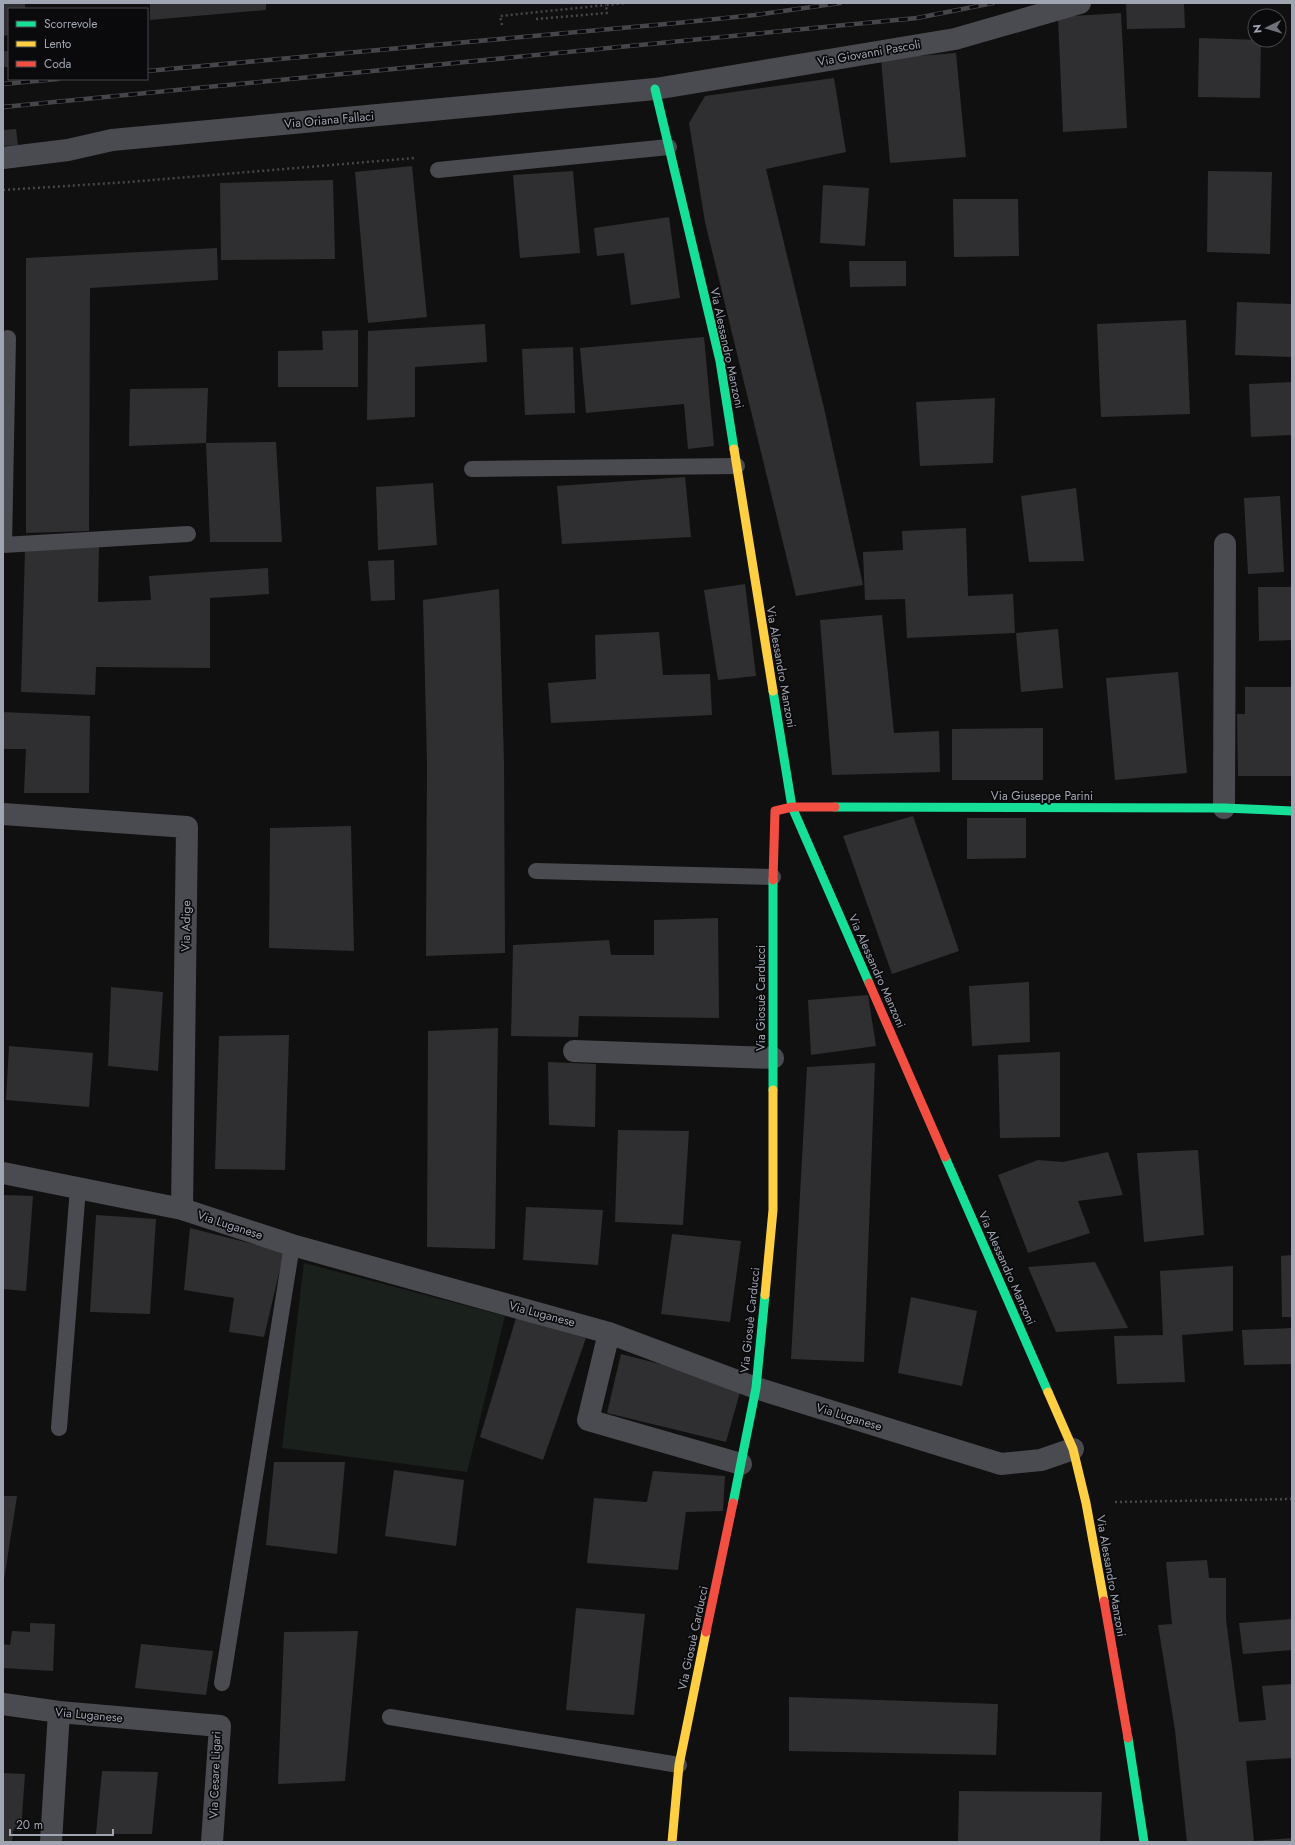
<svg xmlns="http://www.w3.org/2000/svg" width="1295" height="1845" font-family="Jost,sans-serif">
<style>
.green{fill:#1a201b}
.building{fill:#2f2f31}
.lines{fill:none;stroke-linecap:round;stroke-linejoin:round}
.path{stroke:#46474b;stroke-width:2.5;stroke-dasharray:2 3;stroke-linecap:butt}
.lane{stroke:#4a4b50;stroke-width:16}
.street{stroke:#4a4b50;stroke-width:22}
.fast{stroke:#16e098;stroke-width:9}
.slow{stroke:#ffcf43;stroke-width:9}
.jam{stroke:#f24e42;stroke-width:9}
.rail-casing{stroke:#454649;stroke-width:4.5}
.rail{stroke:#0a0a0c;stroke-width:3;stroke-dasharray:9;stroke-linecap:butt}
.labels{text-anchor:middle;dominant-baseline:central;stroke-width:3.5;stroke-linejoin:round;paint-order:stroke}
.street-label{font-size:12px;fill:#a0a5b2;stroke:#0a0a0c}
</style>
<rect width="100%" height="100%" fill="#101010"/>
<!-- green -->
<path class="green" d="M304 1263 505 1316 467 1472 282 1448Z"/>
<!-- building -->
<path class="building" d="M3 3H25V9H9V35L3 36Z
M150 3H266V10L150 20Z
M1126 3H1184L1185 28 1127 29Z
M1121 13 1127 128 1063 132 1058 17Z
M1199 38 1261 40 1260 98 1198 97Z
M3 51H9V67H3Z
M956 53 966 157 890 163 881 59Z
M834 78 846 152 766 169 824 408 863 585 796 596 705 222 689 123 705 96Z
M16 129 18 145 3 146V130Z
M412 166 427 317 368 323 355 172Z
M573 171 580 253 520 258 513 175Z
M1208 171 1272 172 1270 254 1207 252Z
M333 180 335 259 221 260 220 183Z
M823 185 869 188 865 246 820 243Z
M953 199H1018L1019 256 954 257Z
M669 217 680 298 631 305 624 253 597 256 594 228Z
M217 248 218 280 90 288 89 531 26 533V258Z
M849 261H906V286L850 287Z
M1237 302 1292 304V357L1235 355Z
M1186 320 1190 414 1101 417 1097 324Z
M485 324 487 362 415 367V417L367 420 368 331Z
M358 330V387H278V351L323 350 322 331Z
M704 337 714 446 688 449 684 404 586 413 580 348Z
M573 347 575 413 525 415 522 349Z
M1292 382V435L1251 437 1249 384Z
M208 388 206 443 276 442 282 542H210L206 443 129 446 130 389Z
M995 398 993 463 920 466 916 402Z
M685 477 691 537 562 544 557 486Z
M433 483 437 545 378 550 376 487Z
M1076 488 1084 561 1029 562 1021 496Z
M1280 496 1284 572 1248 574 1244 498Z
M966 528 968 596 1013 594 1015 633 907 638 905 599 865 600 863 552 903 550 902 531Z
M99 547 98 602 151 600 149 576 268 568 269 594 210 598V668L96 667 95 695 21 692 25 550Z
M394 560 395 600 371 601 368 561Z
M745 584 756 676 718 680 704 590Z
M1258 587H1292V640L1259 641Z
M499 589 504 762 505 953 426 956 427 762 423 600Z
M882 615 894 733 939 731 940 772 832 775 820 620Z
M1058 629 1063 688 1021 692 1016 633Z
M659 632 663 675 710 674 712 715 551 723 548 683 596 679 595 635Z
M1178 672 1187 773 1115 780 1106 678Z
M1245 687H1291L1292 776H1238L1237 714H1245Z
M3 712 90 716 89 793H24L26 749H3Z
M1043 728V780H952V729Z
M913 816 959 951 892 974 843 836Z
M967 818H1026V858L967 859Z
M351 826 354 951 269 948 270 828Z
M718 918 719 1018 579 1016 578 1037 511 1036 513 945 609 940 611 955H654V920Z
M1029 982 1030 1042 972 1046 969 986Z
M111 987 163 992 158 1071 108 1066Z
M868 995 876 1046 811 1055 808 1000Z
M498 1028 495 1249 427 1247 428 1031Z
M289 1035 285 1170 215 1169 219 1036Z
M9 1046 93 1053 89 1107 6 1100Z
M1060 1052V1137L1000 1138 998 1055Z
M548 1062 596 1064 595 1127 549 1125Z
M875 1063 864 1362 791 1359 807 1067Z
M618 1130 689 1131 683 1225 615 1222Z
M1198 1150 1204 1235 1144 1242 1137 1153Z
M1108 1152 1123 1195 1078 1201 1090 1233 1028 1253 998 1175 1038 1160 1063 1162Z
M3 1195 33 1196 26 1291 3 1289Z
M526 1207 603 1210 598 1265 523 1260Z
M96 1215 156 1219 150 1314 90 1312Z
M190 1228 284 1252 264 1337 229 1332 234 1298 184 1290Z
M672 1234 741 1241 730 1322 661 1314Z
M1292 1255V1317H1282L1281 1256Z
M1095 1262 1128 1328 1056 1332 1028 1267Z
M1233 1266V1331L1182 1335 1185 1382 1117 1384 1114 1336 1163 1335 1160 1271Z
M911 1297 977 1311 962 1386 898 1373Z
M516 1318 586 1338 543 1460 480 1437Z
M1292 1328V1364L1244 1365 1242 1330Z
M621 1354 742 1385 726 1442 607 1413Z
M274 1462H345L337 1554 266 1545Z
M394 1470 464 1480 456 1546 385 1536Z
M653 1471 725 1476 723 1511 686 1512 678 1570 587 1563 594 1498 647 1502Z
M3 1496H17L4 1580H3Z
M1207 1560 1209 1578H1226V1619L1239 1722 1266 1720 1262 1686 1292 1684V1758L1246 1761 1254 1841 1292 1838V1842H1187L1175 1730 1158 1625 1172 1624 1166 1562Z
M576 1608 645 1614 634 1715 566 1710Z
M1292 1619V1650L1243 1654 1239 1623Z
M30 1623 55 1624 53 1671 3 1668V1644L10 1645 12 1631 30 1632Z
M358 1631 345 1781 278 1784 284 1632Z
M141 1644 213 1651 206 1695 135 1688Z
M789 1697 998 1704 996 1755 789 1751Z
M102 1771 158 1772 152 1834H96Z
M3 1773 25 1774 21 1831H13L12 1842H3Z
M959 1791 1102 1792 1100 1842H958Z"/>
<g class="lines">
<!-- path -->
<path class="path" d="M536 19 607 13 606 5 625 3
M502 25 500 16 606 5
M3 190 129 182 415 158
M1115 1502 1292 1499"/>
<!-- lane -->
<path class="lane" d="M438 170 669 147
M472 469 737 466
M3 545 188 534
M4 545 8 338
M536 871 773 877
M59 1428 78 1188
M222 1683 292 1245
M390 1717 679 1765"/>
<!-- street -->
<path class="street" d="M3 158 68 150 112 140 655 89 955 39 1080 3
M1224 808 1225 544
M3 814 187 827 182 1209
M574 1051 773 1058
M3 1173 182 1209 292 1245 609 1333 756 1388 1001 1464 1041 1460 1073 1449
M609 1333 588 1420 741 1464
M3 1704 59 1712 220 1726 212 1842
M51 1842 59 1712"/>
<!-- fast -->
<path class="fast" d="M655 89 720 361 734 449
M773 691 792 807 869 983
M835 807 1224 808 1292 811
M773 880V1090
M945 1157 1048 1392
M733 1503 756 1388 765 1295
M1128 1738 1144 1842"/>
<!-- slow -->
<path class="slow" d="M734 449 773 691
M765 1295 773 1210V1090
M1048 1392 1073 1449 1086 1503 1104 1601
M672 1842 679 1765 706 1632"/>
<!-- jam -->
<path class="jam" d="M773 880 775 811 792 807H835
M869 983 945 1157
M1104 1601 1128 1738
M706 1632 733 1503"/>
<defs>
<path id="rail" d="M147 71 677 23 755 15 840 3
M3 84 58 79
M3 107 917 18 993 3"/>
</defs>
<!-- rail casing -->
<use href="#rail" class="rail-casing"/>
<!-- rail -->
<use href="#rail" class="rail"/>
</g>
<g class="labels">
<!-- street labels -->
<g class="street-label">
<text transform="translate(869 53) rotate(-10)">Via Giovanni Pascoli</text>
<text transform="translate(329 120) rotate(-5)">Via Oriana Fallaci</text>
<text transform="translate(727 348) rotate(78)">Via Alessandro Manzoni</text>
<text transform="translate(781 667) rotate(80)">Via Alessandro Manzoni</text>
<text x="1042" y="796">Via Giuseppe Parini</text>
<text transform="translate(186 926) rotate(-89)">Via Adige</text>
<text transform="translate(877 971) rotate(66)">Via Alessandro Manzoni</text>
<text transform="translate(761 998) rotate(-90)">Via Giosuè Carducci</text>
<text transform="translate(230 1225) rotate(18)">Via Luganese</text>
<text transform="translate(1007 1268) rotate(66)">Via Alessandro Manzoni</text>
<text transform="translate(542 1314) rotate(15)">Via Luganese</text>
<text transform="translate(750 1320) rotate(-84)">Via Giosuè Carducci</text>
<text transform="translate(849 1417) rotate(17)">Via Luganese</text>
<text transform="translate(1111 1576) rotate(80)">Via Alessandro Manzoni</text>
<text transform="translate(693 1638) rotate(-78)">Via Giosuè Carducci</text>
<text transform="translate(89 1715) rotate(5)">Via Luganese</text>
<text transform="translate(215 1775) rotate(-88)">Via Cesare Ligari</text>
</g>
</g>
<!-- border -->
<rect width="1295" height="1845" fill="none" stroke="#a0a5b2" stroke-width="8"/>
<!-- legend -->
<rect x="8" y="8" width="140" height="72" fill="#0a0a0c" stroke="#46484e"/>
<rect x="16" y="21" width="20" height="6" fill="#16e098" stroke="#46484e"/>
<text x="44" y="28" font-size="12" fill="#a0a5b2">Scorrevole</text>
<rect x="16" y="41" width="20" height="6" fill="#ffcf43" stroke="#46484e"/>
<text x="44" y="48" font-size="12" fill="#a0a5b2">Lento</text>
<rect x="16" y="61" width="20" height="6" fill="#f24e42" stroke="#46484e"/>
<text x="44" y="68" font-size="12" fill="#a0a5b2">Coda</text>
<!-- north arrow -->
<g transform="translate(1267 28) rotate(265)"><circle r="19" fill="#0a0a0c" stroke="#46484e"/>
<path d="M0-3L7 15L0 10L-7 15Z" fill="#6e7179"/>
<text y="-6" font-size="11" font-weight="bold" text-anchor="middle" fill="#a0a5b2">N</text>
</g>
<!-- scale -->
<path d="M10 1829v6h103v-6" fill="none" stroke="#a0a5b2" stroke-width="2"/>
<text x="16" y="1829" font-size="12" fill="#a0a5b2" stroke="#0a0a0c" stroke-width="3" paint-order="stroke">20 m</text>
</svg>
